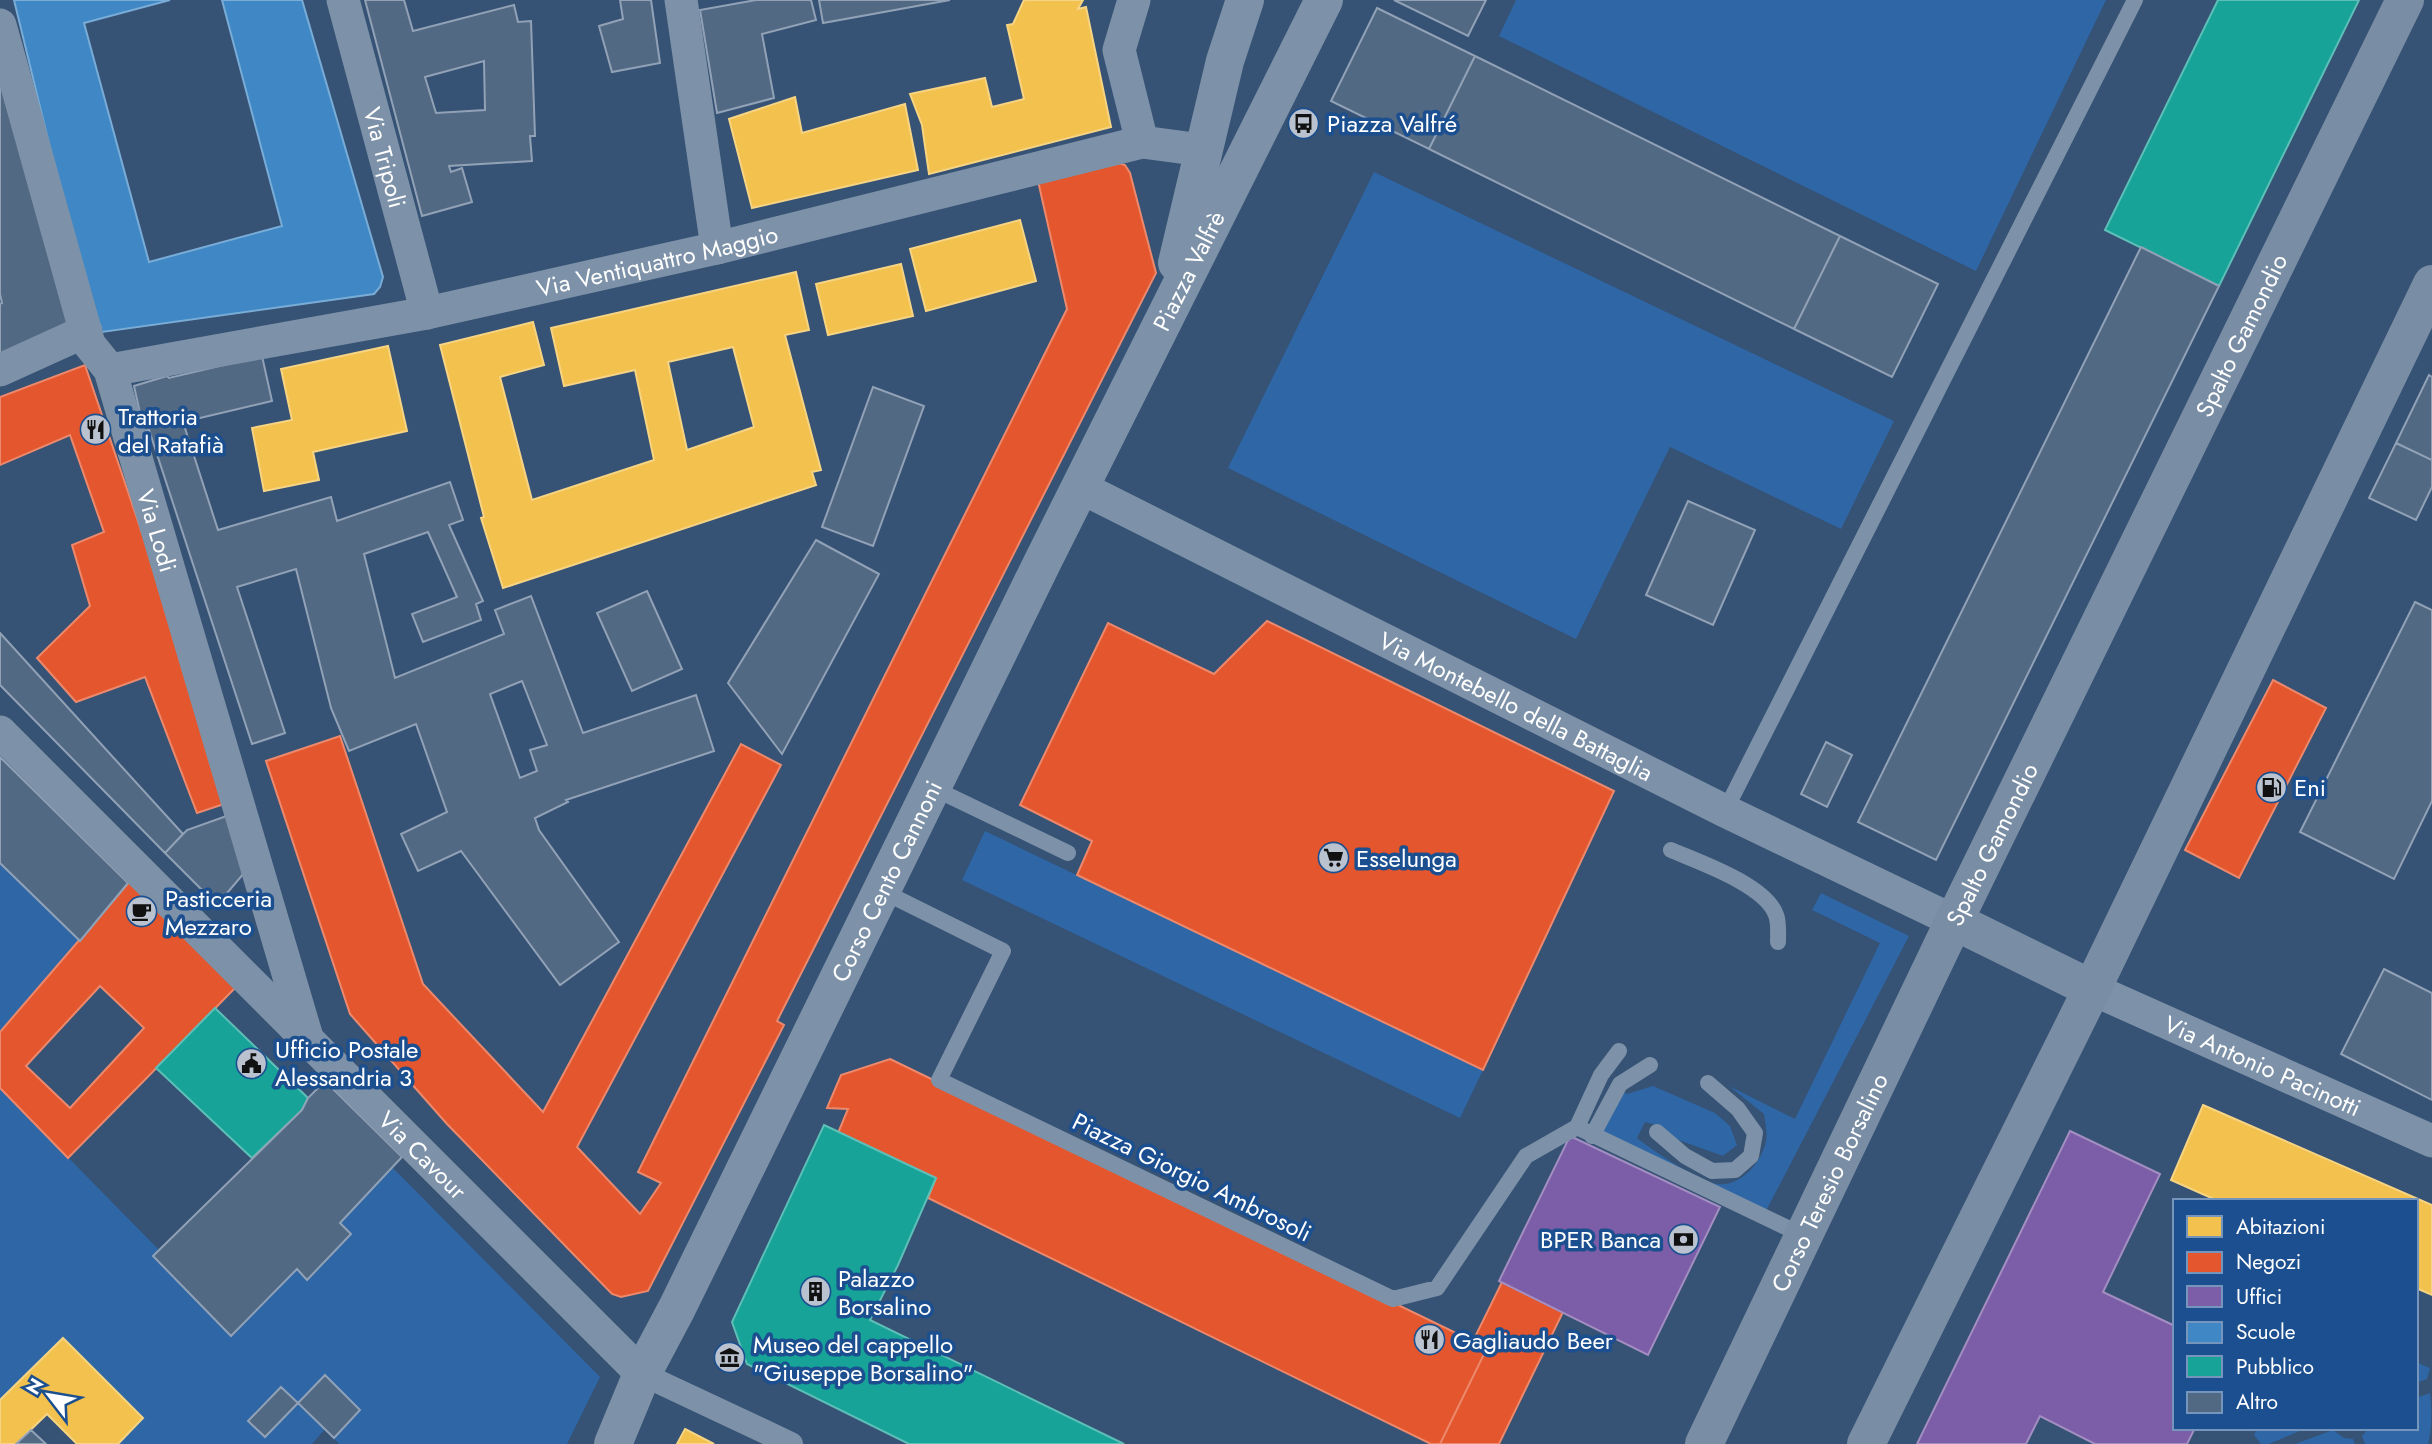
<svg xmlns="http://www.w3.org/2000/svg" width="2432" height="1444" font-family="Jost,sans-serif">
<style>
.green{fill:#2f66a5}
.homes{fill:#f2c14e;stroke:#f6d483;stroke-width:2;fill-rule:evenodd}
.shops{fill:#e4572e;stroke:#ec896d;stroke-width:2;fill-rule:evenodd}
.offices{fill:#7b5ea7;stroke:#a38ec1;stroke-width:2}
.schools{fill:#3f88c5;stroke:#79acd6;stroke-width:2}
.public{fill:#17a398;stroke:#5dbfb7;stroke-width:2}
.building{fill:#526984;stroke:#92a2b6;stroke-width:2;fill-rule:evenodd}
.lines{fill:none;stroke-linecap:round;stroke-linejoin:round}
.service{stroke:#7d92a8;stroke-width:16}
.pedestrian{stroke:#7d92a8;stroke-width:24}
.minor{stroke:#7d92a8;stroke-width:33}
.tertiary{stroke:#7d92a8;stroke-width:38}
.secondary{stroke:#798da4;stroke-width:38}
.labels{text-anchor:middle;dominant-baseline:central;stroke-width:7;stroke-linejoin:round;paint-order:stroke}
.poi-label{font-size:24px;fill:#fff;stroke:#1b4f8f;text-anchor:start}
.street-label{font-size:24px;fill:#fff;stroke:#1b4f8f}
</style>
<rect width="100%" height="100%" fill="#365274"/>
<!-- green -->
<path class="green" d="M1516 0H2106L1976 271 1499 36Z
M1374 172 1894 421 1841 529 1670 447 1576 639 1228 468Z
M985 831 1483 1070 1460 1118 962 880Z
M0 863 80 941 0 1032Z
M1821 893 1909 936 1766 1211 1601 1131 1621 1091 1627 1094 1653 1086 1715 1113 1730 1126 1737 1145 1723 1156 1673 1138 1664 1127 1645 1122 1637 1138C1652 1150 1698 1181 1717 1184 1741 1187 1762 1162 1766 1141 1768 1133 1765 1122 1764 1114L1729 1086 1795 1119 1880 943 1812 910Z
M0 1088 159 1250 153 1256 231 1336 297 1269 307 1279 351 1234 340 1223 393 1168 600 1377 567 1444H339L334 1438 360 1410 325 1375 298 1403 325 1429 312 1444H118L142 1418 0 1400Z
M2416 1362 2430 1368 2427 1379 2416 1383Z
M2430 1393C2432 1407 2432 1431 2428 1444H2365L2362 1436 2369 1428H2416V1398Z
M2257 1428H2307L2269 1444H2261L2254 1435Z
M2333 1430 2344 1438 2353 1439 2355 1444H2295Z"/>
<!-- homes -->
<path class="homes" d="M1024 0H1083L1078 9 1086 7 1111 127 929 174 922 125 910 94 985 78 992 107 1024 99 1007 25 1013 24Z
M795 97 802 133 905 104 918 170 752 208 729 119Z
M1020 220 1036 281 926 311 910 249Z
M901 264 913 316 828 335 816 284Z
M796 272 809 330 785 335 821 470 812 472 816 485 503 588 481 518 484 517 440 345 533 322 544 365 500 377 532 500 654 460 635 370 564 386 551 328ZM733 347 754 427 687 450 668 362Z
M388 346 407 431 313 452 319 480 264 491 252 428 292 420 281 369Z
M2203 1105 2432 1205V1295L2416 1288V1201H2218L2171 1180Z
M63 1338 143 1418 118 1444H77L47 1414 16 1444H0V1400Z
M685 1429 714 1444H677Z"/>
<!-- shops -->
<path class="shops" d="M1115 162 1125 165 1130 173 1156 273 777 1021 784 1025 648 1291 621 1297 612 1294 447 1124 350 1014 266 761 340 736 423 984 543 1112 741 744 781 765 577 1147 640 1214 661 1183 638 1172 1067 309 1038 181Z
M85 365 233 801 197 813 145 677 76 702 37 658 90 606 72 545 104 532 70 435 0 465V397Z
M1267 621 1614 791 1483 1070 1077 875 1092 841 1020 805 1108 623 1214 674Z
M2273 680 2326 708 2239 878 2185 850Z
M131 880 239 984 68 1158 0 1088V1032ZM100 986 144 1028 70 1108 26 1066Z
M890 1059 1487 1348 1440 1444H1431L928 1198 936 1178 838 1133 848 1109 827 1108 841 1075Z
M1502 1282 1563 1312 1499 1444H1440L1487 1348 1473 1341Z"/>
<!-- offices -->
<path class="offices" d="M2070 1131 2160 1174 2103 1292 2175 1326V1428H2195L2187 1444H2095L2040 1416 2026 1444H1917Z
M1570 1136 1720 1207 1648 1355 1499 1281Z"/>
<!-- schools -->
<path class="schools" d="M14 0H170L84 23 149 262 282 226 222 0H302L383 277 380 287 374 294 95 333Z"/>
<!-- public -->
<path class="public" d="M2218 0H2359L2219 286 2105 230Z
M215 1008 308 1098 302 1110 252 1158 156 1068Z
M824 1125 936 1178 898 1265 870 1320 1124 1444H909L747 1364 732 1322Z"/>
<!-- building -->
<path class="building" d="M365 0H404L413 31 514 5 518 22 531 21 535 136H530L532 161 449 166 451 172 462 168 472 202 422 216ZM484 61 485 110 436 113 425 77Z
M620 0H651L660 63 612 72 599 26 623 19Z
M756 0H811L816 20 762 34 774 98 717 113 700 10Z
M819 0H950L823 23Z
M1394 0H1486L1468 36Z
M1377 8 1475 56 1429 149 1331 101Z
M1475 56 1840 236 1794 329 1429 149Z
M0 57 74 326 0 362V304L2 303 0 294Z
M1840 236 1938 284 1892 377 1794 329Z
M2141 247 2219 286 1936 860 1858 822Z
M262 356 272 401 183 422 218 530 331 497 337 521 450 482 463 520 449 525 483 601 476 604 481 620 423 642 412 614 457 597 428 532 364 554 395 678 504 634 495 610 531 596 583 733 696 695 714 751 566 800 568 802 535 818 539 830 619 942 560 985 461 851 418 871 401 834 447 812 416 724 349 751 331 708 296 569 237 587 285 733 252 744 149 430 144 431 134 386 167 376 169 378ZM522 681 547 745 530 750 537 771 520 778 490 694Z
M2429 375 2432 377V460L2396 443Z
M873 387 924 406 873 546 822 527Z
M2396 443 2432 460V487L2416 520 2369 498Z
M1688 501 1755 530 1713 625 1646 595Z
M816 540 879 574 782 754 728 683Z
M647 591 682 669 632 691 597 613Z
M2415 602 2432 610V801L2394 879 2300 832Z
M0 633 183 834 165 853 0 685Z
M1826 742 1852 755 1827 807 1801 794Z
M0 757 128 883 80 941 0 863Z
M232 814 250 866 217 905 165 853 187 830Z
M2384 969 2432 993V1100L2341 1054Z
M325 1081 402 1157 340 1223 351 1234 307 1280 297 1269 231 1336 153 1256 302 1110 308 1098Z
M325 1375 360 1410 334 1438 298 1403Z
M281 1387 298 1403 265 1437 248 1421Z
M31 1430 46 1444H16Z"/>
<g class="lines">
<!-- service -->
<path class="service" d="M933 788 1068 853
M1725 811 2135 0
M1671 850C1699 862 1766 885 1776 915 1779 922 1778 934 1778 942
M882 891 1003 951 939 1080 1393 1299 1437 1288 1526 1156 1577 1127 1802 1235
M1577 1127 1601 1075 1619 1051
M1657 1132 1685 1156 1712 1171 1735 1170 1751 1156 1755 1133 1738 1109 1708 1083
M1592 1136 1620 1084 1650 1065"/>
<!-- pedestrian -->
<path class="pedestrian" d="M642 1374 791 1444"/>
<!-- minor -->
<g class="minor">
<path id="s1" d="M343 0 427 313"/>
<path d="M681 0 717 248"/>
<path d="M1134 0 1119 50 1142 142"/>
<path id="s2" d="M0 25 89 344 110 370 308 1041"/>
<path d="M0 370 86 331"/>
<path id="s3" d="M110 370 427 313 717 248 1142 142 1202 150"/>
<path id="s4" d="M1080 487 1725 811 1954 921"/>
<path id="s5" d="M0 732 642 1374"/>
<path id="s6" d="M2092 989 2432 1141"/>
</g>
<!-- tertiary -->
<g class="tertiary">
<path d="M1177 263 1225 61 1245 0"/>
<path id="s7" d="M613 1444 642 1374 677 1308 1042 563 1324 0"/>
</g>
<!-- secondary -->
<g class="secondary">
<path d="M1954 921 2092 989"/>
<path id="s8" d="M1704 1444 1954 921 2405 0"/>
<path d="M1866 1444 2092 989 2432 284"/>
</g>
</g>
<!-- icons -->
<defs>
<symbol id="bus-disc" viewBox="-11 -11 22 22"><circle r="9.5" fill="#b9c2ce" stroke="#1b4f8f"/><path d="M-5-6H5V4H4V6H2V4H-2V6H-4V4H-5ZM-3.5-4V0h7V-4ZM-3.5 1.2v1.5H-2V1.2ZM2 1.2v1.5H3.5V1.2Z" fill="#111"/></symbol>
<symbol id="restaurant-disc" viewBox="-11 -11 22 22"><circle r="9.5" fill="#b9c2ce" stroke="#1b4f8f"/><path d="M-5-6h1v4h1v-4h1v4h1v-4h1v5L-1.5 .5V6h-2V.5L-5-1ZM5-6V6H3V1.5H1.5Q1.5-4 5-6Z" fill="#111"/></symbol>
<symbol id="fuel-disc" viewBox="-11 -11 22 22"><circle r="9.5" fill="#b9c2ce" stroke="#1b4f8f"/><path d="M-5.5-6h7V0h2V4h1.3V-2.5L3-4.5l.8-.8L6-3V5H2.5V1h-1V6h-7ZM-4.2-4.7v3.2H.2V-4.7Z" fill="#111"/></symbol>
<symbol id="supermarket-disc" viewBox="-11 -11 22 22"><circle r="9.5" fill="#b9c2ce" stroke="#1b4f8f"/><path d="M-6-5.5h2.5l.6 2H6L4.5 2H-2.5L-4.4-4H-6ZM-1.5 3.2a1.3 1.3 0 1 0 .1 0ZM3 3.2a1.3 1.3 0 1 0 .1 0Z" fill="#111"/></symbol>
<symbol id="cafe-disc" viewBox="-11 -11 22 22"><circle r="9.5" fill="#b9c2ce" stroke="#1b4f8f"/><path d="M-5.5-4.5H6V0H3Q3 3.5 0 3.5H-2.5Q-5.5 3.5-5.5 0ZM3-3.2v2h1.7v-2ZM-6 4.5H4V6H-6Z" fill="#111"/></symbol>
<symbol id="civic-disc" viewBox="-11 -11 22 22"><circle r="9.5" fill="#b9c2ce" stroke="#1b4f8f"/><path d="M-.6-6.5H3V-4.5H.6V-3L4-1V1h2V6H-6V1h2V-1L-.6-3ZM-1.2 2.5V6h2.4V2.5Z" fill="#111"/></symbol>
<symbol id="bank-disc" viewBox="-11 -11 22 22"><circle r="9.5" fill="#b9c2ce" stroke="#1b4f8f"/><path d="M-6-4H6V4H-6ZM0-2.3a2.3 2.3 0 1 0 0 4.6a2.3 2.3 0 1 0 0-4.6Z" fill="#111"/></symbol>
<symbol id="building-disc" viewBox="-11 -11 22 22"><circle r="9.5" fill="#b9c2ce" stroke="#1b4f8f"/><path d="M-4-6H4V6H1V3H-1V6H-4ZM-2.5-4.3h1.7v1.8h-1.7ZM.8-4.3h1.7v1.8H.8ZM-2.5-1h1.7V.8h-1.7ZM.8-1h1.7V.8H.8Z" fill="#111"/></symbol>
<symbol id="museum-disc" viewBox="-11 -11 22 22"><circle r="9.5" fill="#b9c2ce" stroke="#1b4f8f"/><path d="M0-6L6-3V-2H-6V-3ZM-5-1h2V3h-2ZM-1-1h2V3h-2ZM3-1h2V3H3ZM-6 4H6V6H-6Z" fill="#111"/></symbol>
</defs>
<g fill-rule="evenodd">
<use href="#bus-disc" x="1286" y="106" width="35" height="35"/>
<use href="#restaurant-disc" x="78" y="412" width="35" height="35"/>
<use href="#fuel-disc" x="2254" y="770" width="35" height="35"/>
<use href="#supermarket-disc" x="1316" y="840" width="35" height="35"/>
<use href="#cafe-disc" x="124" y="894" width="35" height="35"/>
<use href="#civic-disc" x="234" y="1046" width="35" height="35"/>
<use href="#bank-disc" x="1666" y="1222" width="35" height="35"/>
<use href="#building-disc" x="798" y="1274" width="35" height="35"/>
<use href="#restaurant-disc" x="1412" y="1322" width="35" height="35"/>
<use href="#museum-disc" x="712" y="1340" width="35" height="35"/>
</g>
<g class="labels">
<!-- poi labels -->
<g class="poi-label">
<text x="1327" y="123">Piazza Valfré</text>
<text x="118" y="416">Trattoria<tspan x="118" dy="28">del Ratafià</tspan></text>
<text x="2294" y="787">Eni</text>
<text x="1356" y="858">Esselunga</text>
<text x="165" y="898">Pasticceria<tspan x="165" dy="28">Mezzaro</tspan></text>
<text x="275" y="1049">Ufficio Postale<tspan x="275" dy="28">Alessandria 3</tspan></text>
<text x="1661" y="1239" text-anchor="end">BPER Banca</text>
<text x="838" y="1278">Palazzo<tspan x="838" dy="28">Borsalino</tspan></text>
<text x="1453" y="1340">Gagliaudo Beer</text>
<text x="753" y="1344">Museo del cappello<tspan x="753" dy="28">"Giuseppe Borsalino"</tspan></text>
</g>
<!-- street labels -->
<g class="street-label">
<text stroke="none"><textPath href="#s1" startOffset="163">Via Tripoli</textPath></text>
<text stroke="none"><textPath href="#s7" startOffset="1307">Piazza Valfrè</textPath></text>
<text stroke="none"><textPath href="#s3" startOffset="558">Via Ventiquattro Maggio</textPath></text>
<text stroke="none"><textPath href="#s8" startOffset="1232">Spalto Gamondio</textPath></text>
<text stroke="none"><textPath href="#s2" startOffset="532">Via Lodi</textPath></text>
<text stroke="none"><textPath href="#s4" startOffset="488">Via Montebello della Battaglia</textPath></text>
<text stroke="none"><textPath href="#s8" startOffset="665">Spalto Gamondio</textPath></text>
<text stroke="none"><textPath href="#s7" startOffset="626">Corso Cento Cannoni</textPath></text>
<text stroke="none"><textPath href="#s6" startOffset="187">Via Antonio Pacinotti</textPath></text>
<text stroke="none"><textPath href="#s5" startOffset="598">Via Cavour</textPath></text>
<text transform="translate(1192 1177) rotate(26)">Piazza Giorgio Ambrosoli</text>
<text stroke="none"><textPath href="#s8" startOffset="290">Corso Teresio Borsalino</textPath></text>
</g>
</g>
<!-- legend -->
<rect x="2173" y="1199" width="245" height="231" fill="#1b4f8f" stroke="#7695bc" stroke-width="2"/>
<rect x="2187" y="1216" width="35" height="21" fill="#f2c14e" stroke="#7695bc" stroke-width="2"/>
<text x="2236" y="1234" font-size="21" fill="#ffffff">Abitazioni</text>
<rect x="2187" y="1252" width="35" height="21" fill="#e4572e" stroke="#7695bc" stroke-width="2"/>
<text x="2236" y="1269" font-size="21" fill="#ffffff">Negozi</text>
<rect x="2187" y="1286" width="35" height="21" fill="#7b5ea7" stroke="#7695bc" stroke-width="2"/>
<text x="2236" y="1304" font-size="21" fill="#ffffff">Uffici</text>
<rect x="2187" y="1322" width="35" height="21" fill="#3f88c5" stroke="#7695bc" stroke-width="2"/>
<text x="2236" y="1339" font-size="21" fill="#ffffff">Scuole</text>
<rect x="2187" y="1356" width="35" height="21" fill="#17a398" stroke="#7695bc" stroke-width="2"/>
<text x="2236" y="1374" font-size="21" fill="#ffffff">Pubblico</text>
<rect x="2187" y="1392" width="35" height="21" fill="#526984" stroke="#7695bc" stroke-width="2"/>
<text x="2236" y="1409" font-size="21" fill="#ffffff">Altro</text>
<!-- north arrow -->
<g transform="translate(49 1395) rotate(301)" stroke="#1b4f8f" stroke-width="5" paint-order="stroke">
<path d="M0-5L12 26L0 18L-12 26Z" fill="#ffffff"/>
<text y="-10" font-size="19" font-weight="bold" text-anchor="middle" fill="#ffffff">N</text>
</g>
</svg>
